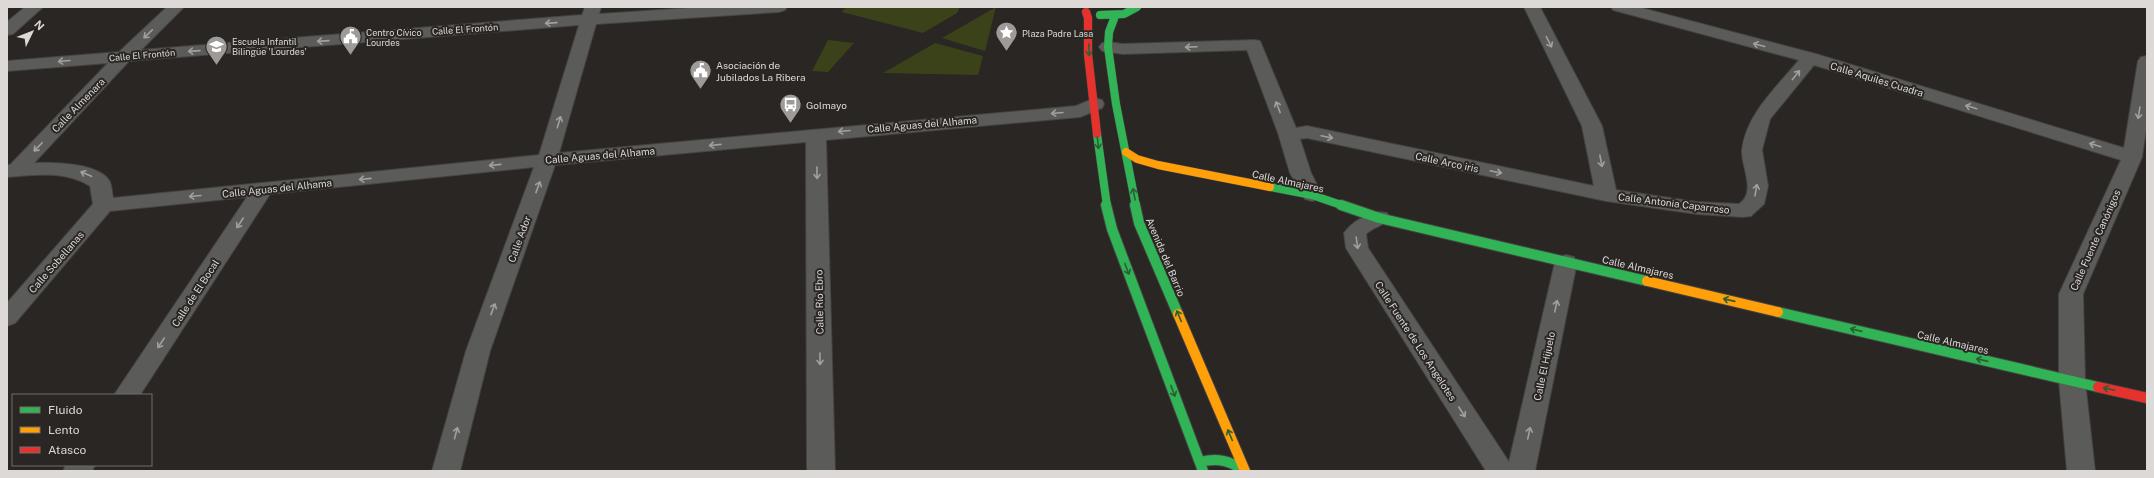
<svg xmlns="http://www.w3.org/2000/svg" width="2154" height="478" font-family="'Public Sans',sans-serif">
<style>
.green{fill:#3b4219}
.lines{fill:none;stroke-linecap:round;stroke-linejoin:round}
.street-casing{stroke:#454341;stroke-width:2}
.fast-far1-casing{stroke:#454341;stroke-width:9}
.fast-casing{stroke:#454341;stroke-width:12}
.slow-far1-casing{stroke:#454341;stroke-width:9}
.slow-casing{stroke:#454341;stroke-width:12}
.jam-far1-casing{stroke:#454341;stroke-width:9}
.jam-casing{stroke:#454341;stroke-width:12}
.street{fill:#5b5b5a;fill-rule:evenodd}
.fast-far1{stroke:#30b455;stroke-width:8}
.fast{stroke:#30b455;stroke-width:10}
.slow-far1{stroke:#ff9f0a;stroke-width:8}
.slow{stroke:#ff9f0a;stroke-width:10}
.jam-far1{stroke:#e5322d;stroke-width:8}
.jam{stroke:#e5322d;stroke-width:10}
.oneway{stroke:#a2a09f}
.oneway2{stroke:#2c5f37}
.labels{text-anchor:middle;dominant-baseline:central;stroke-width:4;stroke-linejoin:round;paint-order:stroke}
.far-street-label{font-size:9px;fill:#dcd9d7;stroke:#2a2623}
.far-poi-label{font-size:9px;fill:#dcd9d7;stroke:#2a2623;text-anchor:start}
.poi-label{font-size:10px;fill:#dcd9d7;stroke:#2a2623;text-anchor:start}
.street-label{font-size:10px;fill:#dcd9d7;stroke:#2a2623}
</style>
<rect width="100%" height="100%" fill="#292624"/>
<!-- green -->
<path class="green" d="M851 7H960L957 13 923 33 842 12 844 9Z
M996 7 985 51 942 38Z
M828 40 854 43 828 72 812 71Z
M935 43 983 56 978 75 883 73Z"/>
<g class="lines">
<defs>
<path id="street" d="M25 7H43L13 34 7 35V22Z
M167 7H184L141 50 582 15 585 7H601L599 14 705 7H787L785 10 779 12 596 24 559 153 1076 106 1095 98 1102 100 1104 104 1102 108 1080 117 826 140 835 471H807L806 142 555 165 490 351 460 471H432L466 351 534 167 270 194 140 395H114L247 197 110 211 15 323 7 326V303L93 204 90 186C65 170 35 175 7 177V165H10L108 63 7 71V61L119 52ZM579 25 539 155 113 198C112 193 112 187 110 182 101 163 52 162 34 163L129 61Z
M1524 7H1540L1602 126 1616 190 1697 202 1739 204C1757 192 1741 167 1742 150 1746 114 1777 87 1799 60L1613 10 1611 7H1638L1816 54 2124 148 2138 61 2141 57 2147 56V122L2142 157 2083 294 2085 381 2095 471H2067L2059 381V294L2121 160 1814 65 1770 119 1762 150 1768 186 1764 204 1751 216 1743 217 1697 214 1606 201 1307 138 1300 139 1311 173 1322 195 1319 199 1312 201 1305 199 1290 173 1278 133 1247 50 1123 54 1102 51 1099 47 1102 43 1108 42 1123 44 1254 40 1260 41 1296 128 1307 126 1594 186 1582 126Z
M1379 212 1387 213 1390 218C1384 226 1373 227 1366 234L1368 248 1509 462 1555 262 1558 257 1566 255 1574 257 1577 262 1535 471H1486L1346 248 1344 233C1353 221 1365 215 1379 212Z
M66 465H95L92 471H63Z"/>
<path id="fast-far1" d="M1100 15 1124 14 1137 7
M1115 16 1109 32 1108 47 1116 104 1136 206
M1097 134 1107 206
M1270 187 1312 195 1344 206"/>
<path id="fast" d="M1106 205 1112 229 1203 471
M1135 205 1139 223 1178 314
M1341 205 1379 218 1647 281
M1778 312 2098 387
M1200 462C1217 458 1230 460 1244 471"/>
<path id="slow-far1" d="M1126 152 1137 159 1158 165 1270 187"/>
<path id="slow" d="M1647 281 1778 312
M1178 314 1245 471"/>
<path id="jam-far1" d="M1086 12 1088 18V54L1097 134"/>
<path id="jam" d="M2098 387 2147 398"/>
</defs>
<!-- street casing -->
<use href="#street" class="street-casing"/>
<!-- fast-far1 casing -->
<use href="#fast-far1" class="fast-far1-casing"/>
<!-- fast casing -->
<use href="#fast" class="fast-casing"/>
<!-- slow-far1 casing -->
<use href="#slow-far1" class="slow-far1-casing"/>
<!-- slow casing -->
<use href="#slow" class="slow-casing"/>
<!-- jam-far1 casing -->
<use href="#jam-far1" class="jam-far1-casing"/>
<!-- jam casing -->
<use href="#jam" class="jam-casing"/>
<!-- street -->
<use href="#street" class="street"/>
<!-- fast-far1 -->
<use href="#fast-far1" class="fast-far1"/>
<!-- fast -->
<use href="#fast" class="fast"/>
<!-- slow-far1 -->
<use href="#slow-far1" class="slow-far1"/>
<!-- slow -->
<use href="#slow" class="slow"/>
<!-- jam-far1 -->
<use href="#jam-far1" class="jam-far1"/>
<!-- jam -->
<use href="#jam" class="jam"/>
</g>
<!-- one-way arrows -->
<defs><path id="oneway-shaft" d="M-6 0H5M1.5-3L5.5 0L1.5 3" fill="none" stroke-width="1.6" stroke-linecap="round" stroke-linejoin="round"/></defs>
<g class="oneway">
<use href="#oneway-shaft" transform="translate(551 23) rotate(176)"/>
<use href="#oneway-shaft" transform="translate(148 34) rotate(136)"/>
<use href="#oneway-shaft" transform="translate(323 41) rotate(176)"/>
<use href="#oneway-shaft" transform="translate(1549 42) rotate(63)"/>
<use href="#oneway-shaft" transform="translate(1759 45) rotate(-165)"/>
<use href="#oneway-shaft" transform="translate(1191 47) rotate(178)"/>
<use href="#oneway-shaft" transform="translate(194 51) rotate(176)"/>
<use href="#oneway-shaft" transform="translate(64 61) rotate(175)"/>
<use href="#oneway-shaft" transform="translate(1796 75) rotate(-51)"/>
<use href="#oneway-shaft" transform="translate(1278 107) rotate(-111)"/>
<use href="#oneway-shaft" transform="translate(1971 107) rotate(-163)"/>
<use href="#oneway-shaft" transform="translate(1057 113) rotate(175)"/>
<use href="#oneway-shaft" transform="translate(2139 113) rotate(99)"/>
<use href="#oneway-shaft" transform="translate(559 122) rotate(-73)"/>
<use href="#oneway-shaft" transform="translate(844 131) rotate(175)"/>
<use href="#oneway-shaft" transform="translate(1327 137) rotate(12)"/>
<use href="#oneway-shaft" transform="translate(715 145) rotate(174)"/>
<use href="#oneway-shaft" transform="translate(2095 145) rotate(-163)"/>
<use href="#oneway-shaft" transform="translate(38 147) rotate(134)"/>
<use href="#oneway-shaft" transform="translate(1601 161) rotate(79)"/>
<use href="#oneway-shaft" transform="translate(495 165) rotate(174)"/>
<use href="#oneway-shaft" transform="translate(1496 172) rotate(12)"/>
<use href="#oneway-shaft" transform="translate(817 173) rotate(89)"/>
<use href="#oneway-shaft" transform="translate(86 174) rotate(-157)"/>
<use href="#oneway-shaft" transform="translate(365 179) rotate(174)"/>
<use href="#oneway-shaft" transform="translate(538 187) rotate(-70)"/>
<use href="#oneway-shaft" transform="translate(1756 190) rotate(-80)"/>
<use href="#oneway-shaft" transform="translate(195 196) rotate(175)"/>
<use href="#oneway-shaft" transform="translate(240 223) rotate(123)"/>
<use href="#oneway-shaft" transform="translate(1357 243) rotate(82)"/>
<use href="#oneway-shaft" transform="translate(1556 306) rotate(-78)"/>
<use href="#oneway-shaft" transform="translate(493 309) rotate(-70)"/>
<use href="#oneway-shaft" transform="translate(161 343) rotate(123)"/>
<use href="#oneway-shaft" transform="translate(820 359) rotate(89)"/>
<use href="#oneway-shaft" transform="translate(1462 412) rotate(57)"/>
<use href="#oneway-shaft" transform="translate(456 433) rotate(-75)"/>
<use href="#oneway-shaft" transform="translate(1529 433) rotate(-78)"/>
</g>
<g class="oneway2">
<use href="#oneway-shaft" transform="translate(1089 50) rotate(88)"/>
<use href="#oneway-shaft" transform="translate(1098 143) rotate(83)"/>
<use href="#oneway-shaft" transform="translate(1134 194) rotate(-101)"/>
<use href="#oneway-shaft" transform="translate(1127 269) rotate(69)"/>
<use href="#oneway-shaft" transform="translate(1729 300) rotate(-167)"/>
<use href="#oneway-shaft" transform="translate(1179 316) rotate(-113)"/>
<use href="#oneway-shaft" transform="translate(1856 330) rotate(-167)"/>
<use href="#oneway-shaft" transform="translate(1982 360) rotate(-167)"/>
<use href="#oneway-shaft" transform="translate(2109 389) rotate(-168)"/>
<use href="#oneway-shaft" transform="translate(1173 391) rotate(69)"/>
<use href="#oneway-shaft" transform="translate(1230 435) rotate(-113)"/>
</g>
<!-- icons -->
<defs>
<symbol id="sight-pin" viewBox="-11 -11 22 30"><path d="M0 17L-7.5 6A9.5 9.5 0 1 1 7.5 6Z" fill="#9d9a98" stroke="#2a2623"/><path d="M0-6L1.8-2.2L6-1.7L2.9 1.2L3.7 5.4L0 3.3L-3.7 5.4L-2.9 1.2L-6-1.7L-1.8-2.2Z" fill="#fff"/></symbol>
<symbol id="civic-pin" viewBox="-11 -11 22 30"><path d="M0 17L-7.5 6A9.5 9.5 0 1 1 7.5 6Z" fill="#9d9a98" stroke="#2a2623"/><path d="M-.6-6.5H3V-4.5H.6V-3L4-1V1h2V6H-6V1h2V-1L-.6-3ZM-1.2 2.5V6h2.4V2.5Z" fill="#fff"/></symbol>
<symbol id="school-pin" viewBox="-11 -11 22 30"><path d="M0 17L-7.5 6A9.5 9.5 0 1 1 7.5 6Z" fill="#9d9a98" stroke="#2a2623"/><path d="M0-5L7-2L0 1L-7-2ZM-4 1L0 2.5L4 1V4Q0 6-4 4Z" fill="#fff"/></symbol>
<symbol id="bus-pin" viewBox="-11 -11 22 30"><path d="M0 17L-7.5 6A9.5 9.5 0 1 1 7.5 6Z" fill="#9d9a98" stroke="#2a2623"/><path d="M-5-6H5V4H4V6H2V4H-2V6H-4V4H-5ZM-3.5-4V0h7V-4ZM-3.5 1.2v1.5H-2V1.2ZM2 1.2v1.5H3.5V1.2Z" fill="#fff"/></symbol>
</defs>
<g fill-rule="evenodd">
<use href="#sight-pin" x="994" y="20" width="25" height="34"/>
<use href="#civic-pin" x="338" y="24" width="25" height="34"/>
<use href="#school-pin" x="204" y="34" width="25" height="34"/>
<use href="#civic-pin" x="688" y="58" width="25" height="34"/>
<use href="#bus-pin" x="778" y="92" width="25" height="34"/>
</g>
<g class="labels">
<!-- far-street labels -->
<g class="far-street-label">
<text transform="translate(465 29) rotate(-4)">Calle El Frontón</text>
<text transform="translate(142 55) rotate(-5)">Calle El Frontón</text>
</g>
<!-- far-poi labels -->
<g class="far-poi-label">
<text x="366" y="32">Centro Cívico<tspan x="366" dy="10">Lourdes</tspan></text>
<text x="1022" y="33">Plaza Padre Lasa</text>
<text x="232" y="41">Escuela Infantil<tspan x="232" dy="10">Bilingüe 'Lourdes'</tspan></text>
</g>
<!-- poi labels -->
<g class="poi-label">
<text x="716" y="65">Asociación de<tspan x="716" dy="12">Jubilados La Ribera</tspan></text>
<text x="806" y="105">Golmayo</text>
</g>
<!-- street labels -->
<g class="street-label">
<text transform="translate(1877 79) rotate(17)">Calle Aquiles Cuadra</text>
<text transform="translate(78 105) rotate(-46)">Calle Almenara</text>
<text transform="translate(922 124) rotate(-5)">Calle Aguas del Alhama</text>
<text transform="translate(600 155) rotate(-5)">Calle Aguas del Alhama</text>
<text transform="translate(1447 162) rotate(12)">Calle Arco iris</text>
<text transform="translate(1288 181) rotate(12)">Calle Almajares</text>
<text transform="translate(277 188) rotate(-6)">Calle Aguas del Alhama</text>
<text transform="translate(1674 203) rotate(7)">Calle Antonia Caparroso</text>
<text transform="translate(519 239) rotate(-70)">Calle Ador</text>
<text transform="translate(2095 240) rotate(-66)">Calle Fuente Canónigos</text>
<text transform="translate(1166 257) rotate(67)">Avenida del Barrio</text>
<text transform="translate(56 262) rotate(-49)">Calle Sobellanas</text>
<text transform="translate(1638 267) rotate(13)">Calle Almajares</text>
<text transform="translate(195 293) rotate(-57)">Calle de El Bocal</text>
<text transform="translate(819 302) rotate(-91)">Calle Río Ebro</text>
<text transform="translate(1416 341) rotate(57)">Calle Fuente de Los Angelotes</text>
<text transform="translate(1953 342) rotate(13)">Calle Almajares</text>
<text transform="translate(1544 366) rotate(-78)">Calle El Hijuelo</text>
</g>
</g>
<!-- border -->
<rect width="2154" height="478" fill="none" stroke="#dcd9d7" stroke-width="16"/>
<!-- legend -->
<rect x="12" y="394" width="140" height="72" fill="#2a2623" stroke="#716e6b"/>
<rect x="20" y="407" width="20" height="6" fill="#30b455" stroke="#716e6b"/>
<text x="48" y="414" font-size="12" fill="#dcd9d7">Fluido</text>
<rect x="20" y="427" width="20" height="6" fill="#ff9f0a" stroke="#716e6b"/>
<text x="48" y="434" font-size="12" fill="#dcd9d7">Lento</text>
<rect x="20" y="447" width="20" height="6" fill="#e5322d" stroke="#716e6b"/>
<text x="48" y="454" font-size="12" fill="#dcd9d7">Atasco</text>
<!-- north arrow -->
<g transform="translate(32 32) rotate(47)" stroke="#2a2623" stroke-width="3" paint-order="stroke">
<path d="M0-3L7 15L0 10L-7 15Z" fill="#dcd9d7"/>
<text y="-6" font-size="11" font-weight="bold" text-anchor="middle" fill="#dcd9d7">N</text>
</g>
</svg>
